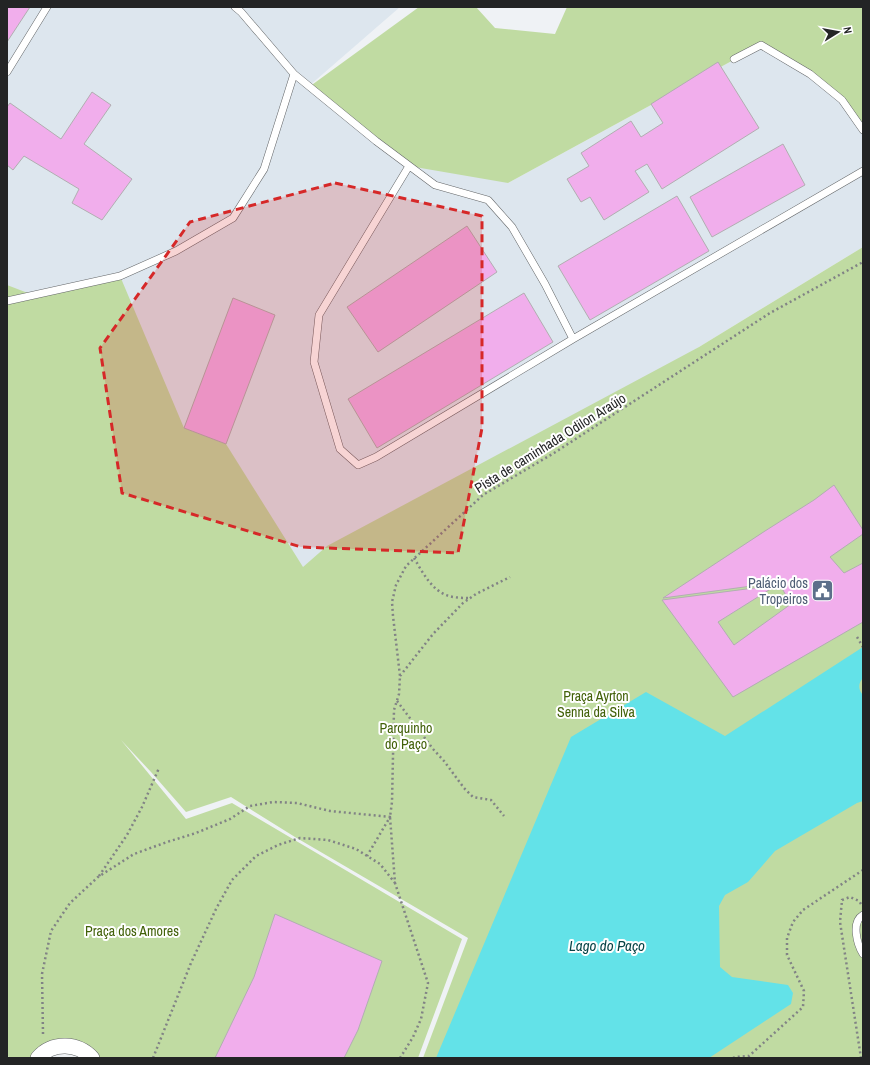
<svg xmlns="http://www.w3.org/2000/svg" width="870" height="1065" font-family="'Archivo Narrow',sans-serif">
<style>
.built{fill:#dde6ee}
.green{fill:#c0dba2}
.water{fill:#63e2e8}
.building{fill:#f1aeec;stroke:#b1aeb1}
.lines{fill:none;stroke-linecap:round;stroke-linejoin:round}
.service-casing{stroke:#646769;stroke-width:8}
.minor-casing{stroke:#646769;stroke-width:16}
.path{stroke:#818385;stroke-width:2.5;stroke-dasharray:2 3;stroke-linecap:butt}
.service{stroke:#fff;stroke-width:7}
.minor{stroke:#fff;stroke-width:15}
.marked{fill:#d62828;fill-opacity:0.2;stroke:#d62828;stroke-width:3;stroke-dasharray:8 5;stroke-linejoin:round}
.labels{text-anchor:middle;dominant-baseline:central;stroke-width:4;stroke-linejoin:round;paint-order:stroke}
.street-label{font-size:14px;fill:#232425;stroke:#fff}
.service-label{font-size:14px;fill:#4e5e75;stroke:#fff;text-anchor:end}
.park-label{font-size:14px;fill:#426109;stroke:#fff}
.water-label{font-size:15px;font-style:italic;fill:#074447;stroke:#fff}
</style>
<rect width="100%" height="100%" fill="#eff2f5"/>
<!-- built -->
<path class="built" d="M7 7H400L309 86 508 183 761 45 783 59 842 100 863 130V247L699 347 113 732 7 821Z"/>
<!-- green -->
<path class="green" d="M419 7H476L495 28 555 34 567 7H863V130L842 100 815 78 761 45 508 183 409 166 309 87Z
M863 247V1058H423L468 938 295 837 231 797 186 812 151 772 121 740 186 819 232 803 462 939 418 1058H99L69 1040 40 1046 30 1058H11L7 1056V285L33 295 120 276 184 428 226 444 303 567 327 546 699 347Z"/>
<!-- water -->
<path class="water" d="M863 647V678C858 683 858 690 863 695V801L857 803 775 851 748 882 725 895 719 906 720 967 732 977 788 985 793 993 791 1004 709 1058H436L571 737 646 692 725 736Z"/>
<!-- building -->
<path class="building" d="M7 7H30L7 42Z
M718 62 759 128 662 189 647 164 635 171 649 192 604 220 590 197 581 202 567 179 589 166 581 153 631 121 641 137 663 123 651 104Z
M92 92 111 105 84 144 132 179 102 220 72 203 79 189 24 156 13 170 7 165V107L10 103 61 139Z
M783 144 805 185 712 237 690 197Z
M677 196 709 251 590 320 558 266Z
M467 226 497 272 378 352 347 307Z
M524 293 553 342 377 448 348 399Z
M233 298 275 315 226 444 184 428Z
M834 485 863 530V534L830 557 844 573 863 563V622L733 697 662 600 777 585 718 622 734 645 791 604 780 585 774 583 663 598 765 531 814 500Z
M275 914 382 961 358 1030 344 1058H215L254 977Z"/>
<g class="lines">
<defs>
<path id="service" d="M734 59 761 45 810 74 842 100 863 130
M7 72 47 7
M294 74 376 141 435 185 488 200 512 227 545 284 573 339 863 171
M409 166 319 315 314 362 340 449 358 465 376 457 573 339
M7 301 120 276 176 251 233 218 264 169 294 74 241 12 235 7
M863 915C851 922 857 944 863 954"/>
<path id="minor" d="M38 1058C53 1041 78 1043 92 1058"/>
</defs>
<!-- service casing -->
<use href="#service" class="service-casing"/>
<!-- minor casing -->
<use href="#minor" class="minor-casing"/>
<!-- path -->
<path class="path" d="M414 558C423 573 432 591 449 596 456 598 464 598 471 598
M857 637 863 647
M400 676 433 634 463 603 476 594 510 577
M397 701 433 749 444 761 464 788 473 797 491 800 504 816
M99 876 127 835 142 807 159 768
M861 904 859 901 850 897 842 900 840 922 861 1058
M43 1034 42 974 51 931 70 903 98 877 134 854 167 842 196 833 230 819 250 806 273 802 297 803 330 811 390 817 367 856
M153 1058 191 963 216 909 232 880 256 856 278 845 300 838 328 840 356 849 380 864 395 883
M400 1058 413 1037 421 1019 428 983 395 883 390 817 392 802 394 710 399 694 400 676 393 616 392 602 396 585 406 566 483 495 554 453 770 313 863 262
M733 1058 735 1057 749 1056 803 1007 804 991 787 955V938L793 922 803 910 863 870"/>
<!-- service -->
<use href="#service" class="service"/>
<!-- minor -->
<use href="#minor" class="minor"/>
</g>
<!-- marked area -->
<path class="marked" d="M335 183 482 216V428L458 553 301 547 122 493 100 348 190 222Z"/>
<!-- icons -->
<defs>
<symbol id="civic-square" viewBox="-11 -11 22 22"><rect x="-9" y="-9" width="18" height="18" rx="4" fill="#5c6f8a" stroke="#fff"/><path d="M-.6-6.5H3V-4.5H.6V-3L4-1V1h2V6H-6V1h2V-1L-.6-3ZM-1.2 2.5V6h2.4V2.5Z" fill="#fff"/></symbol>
</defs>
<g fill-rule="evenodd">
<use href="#civic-square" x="810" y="578" width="25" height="25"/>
</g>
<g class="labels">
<!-- street labels -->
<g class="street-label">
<text transform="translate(550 443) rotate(-32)">Pista de caminhada Odilon Araújo</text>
</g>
<!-- service labels -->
<g class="service-label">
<text x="808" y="583">Palácio dos<tspan x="808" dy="16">Tropeiros</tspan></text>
</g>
<!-- park labels -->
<g class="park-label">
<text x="596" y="696">Praça Ayrton<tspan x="596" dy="16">Senna da Silva</tspan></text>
<text x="406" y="728">Parquinho<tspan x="406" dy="16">do Paço</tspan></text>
<text x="132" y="931">Praça dos Amores</text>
</g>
<!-- water labels -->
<g class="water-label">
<text x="607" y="945">Lago do Paço</text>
</g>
</g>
<!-- border -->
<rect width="870" height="1065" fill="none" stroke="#232425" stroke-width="16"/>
<!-- north arrow -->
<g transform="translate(838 32) rotate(79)" stroke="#ffffff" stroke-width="3" paint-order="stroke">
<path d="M0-3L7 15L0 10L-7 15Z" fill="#232425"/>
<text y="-6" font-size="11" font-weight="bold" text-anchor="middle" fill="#232425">N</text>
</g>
</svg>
